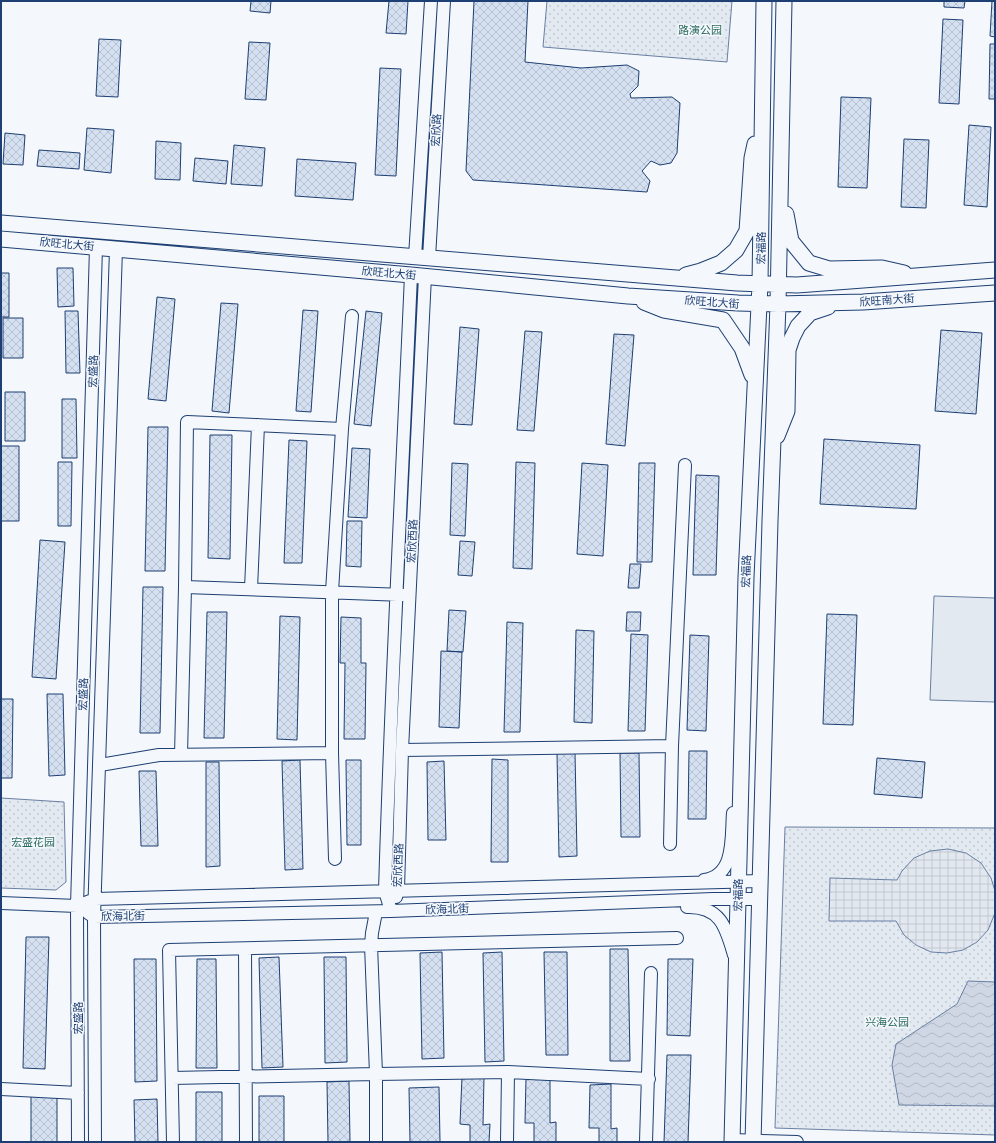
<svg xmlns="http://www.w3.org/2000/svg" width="996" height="1143" font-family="Montserrat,'Noto Sans SC',sans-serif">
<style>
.grass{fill:#e3e9f0;stroke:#687fa3}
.park{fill:url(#park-dots);stroke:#687fa3}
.plaza{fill:url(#plaza-grid);stroke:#687fa3}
.water{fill:url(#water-waves);stroke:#687fa3}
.building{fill:url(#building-cross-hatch);stroke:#1d3f73}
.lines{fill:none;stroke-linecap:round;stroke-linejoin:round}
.minor-casing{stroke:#1d3f73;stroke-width:14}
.major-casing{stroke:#1d3f73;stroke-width:17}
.minor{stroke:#f4f7fb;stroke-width:12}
.major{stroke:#f4f7fb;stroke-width:15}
.labels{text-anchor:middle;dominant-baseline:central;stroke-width:3;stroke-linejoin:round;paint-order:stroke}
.park-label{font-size:11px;fill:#2c6c60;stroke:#f4f7fb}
.street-label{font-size:11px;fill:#1d3f73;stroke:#f4f7fb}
</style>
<defs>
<pattern id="park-dots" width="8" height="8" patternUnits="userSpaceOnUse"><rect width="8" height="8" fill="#e3e9f0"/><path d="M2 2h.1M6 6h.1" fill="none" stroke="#c2c9d1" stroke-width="1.8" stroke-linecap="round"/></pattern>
<pattern id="plaza-grid" width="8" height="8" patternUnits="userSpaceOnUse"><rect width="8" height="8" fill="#e3e8f0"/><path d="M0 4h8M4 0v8" fill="none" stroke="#c2c8d1"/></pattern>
<pattern id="water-waves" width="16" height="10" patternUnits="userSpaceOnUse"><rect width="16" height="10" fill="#cfd7e4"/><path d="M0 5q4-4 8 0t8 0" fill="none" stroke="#b1bac7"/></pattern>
<pattern id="building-cross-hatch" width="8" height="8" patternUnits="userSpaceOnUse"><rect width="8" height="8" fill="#d5e0f0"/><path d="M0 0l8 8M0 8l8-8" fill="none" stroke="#b6c1d1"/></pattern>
</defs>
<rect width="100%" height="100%" fill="#f4f7fb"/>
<!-- grass -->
<path class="grass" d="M934 596 995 598V702L930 700Z"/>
<!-- park -->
<path class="park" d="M547 1H732L727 62 543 47Z
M1 798 64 802 66 882 56 890 1 888Z
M785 827 995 828V1135L775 1128Z"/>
<!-- plaza -->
<path class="plaza" d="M948 849 966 853 981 863 991 878 995 891V913L988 930 977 942 963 950 947 953 931 952 916 945 904 935 896 921H829L830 878 897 880 902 871 914 858 930 851Z"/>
<!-- water -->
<path class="water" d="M968 981 995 982V1106L899 1105 892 1065 896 1044 957 1004Z"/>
<!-- building -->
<path class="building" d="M251 1H271L270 13 250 11Z
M389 1H408L406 34 386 33Z
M474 1H528L525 62 581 68 627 65 639 71 638 86 630 94 631 98 672 97 680 103 677 153 671 163 660 165 651 161 642 171 650 181 647 192 473 180 466 171Z
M944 1H965L964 8 944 7Z
M992 1H995V37L990 36Z
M943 19 963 20 959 104 939 103Z
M99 39 121 40 118 97 96 96Z
M249 42 270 43 266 100 245 99Z
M990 44H995V99H989Z
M380 68 401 69 396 176 375 175Z
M841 97 871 98 867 188 838 187Z
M969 125 991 127 987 207 964 205Z
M87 128 114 130 111 173 84 170Z
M5 133 25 135 23 165 3 164Z
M904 139 929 140 926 208 901 207Z
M156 141 181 143 180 180 155 179Z
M234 145 265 148 262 186 231 184Z
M39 150 80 153 79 169 37 166Z
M195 158 228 161 226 184 193 181Z
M297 159 356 163 353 200 295 196Z
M57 268H73L74 306 58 307Z
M1 273H9V317H1Z
M157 297 175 299 166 401 148 399Z
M221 303 238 304 229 413 212 411Z
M303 310 318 311 311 412 296 411Z
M65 311H78L80 373H66Z
M366 311 382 313 371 426 354 424Z
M3 318H23V358H3Z
M460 327 479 329 472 425 454 424Z
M941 330 982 333 976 414 935 411Z
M525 331 542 332 534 431 517 430Z
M614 334 634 335 625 446 606 444Z
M5 392H25V441H5Z
M62 399H76L77 458H62Z
M148 427H168L165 571H145Z
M210 435H232L230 559 208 558Z
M824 439 920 445 916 509 820 504Z
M289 440 307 441 302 563H284Z
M1 446H19V521H1Z
M352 448 370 449 367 518 348 517Z
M58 462H72L71 526H58Z
M516 462 535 463 532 569 513 568Z
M452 463 468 464 465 536 450 535Z
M582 463 608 465 603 556 577 554Z
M639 463H655L652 562H637Z
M696 475 719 476 716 575H693Z
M347 521H362L361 567 346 566Z
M40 540 65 542 56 679 32 677Z
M460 541 475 542 472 576 458 575Z
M630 564H641L639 588H628Z
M143 587H163L160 733H140Z
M449 610 466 611 463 652 447 651Z
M207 612H227L224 738H204Z
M627 612H641L640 631H626Z
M827 614 857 615 853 725 823 724Z
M280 616 300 617 297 740 277 739Z
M341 617 361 618V663H366L365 739H344L345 663H340Z
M507 622 523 623 520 732H504Z
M576 630 594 631 592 723 574 722Z
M631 634 648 635 645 731H628Z
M690 635 709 636 706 731 687 730Z
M441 651 462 652 459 728 439 727Z
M47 694H63L65 775 49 776Z
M1 699H13L12 778H1Z
M689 751H707L706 819H688Z
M575 752 577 856 559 857 557 753Z
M620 753H639L640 837H621Z
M877 758 925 762 922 798 874 794Z
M492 759 508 760V862H491Z
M300 760 303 869 285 870 282 761Z
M346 760H361V845H347Z
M444 761 446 840H428L427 762Z
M206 762H219L220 866 206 867Z
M139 771H156L158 846H141Z
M26 937H49L45 1069 23 1068Z
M610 949H628L630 1061H610Z
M442 952 444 1058 422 1059 420 953Z
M502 952 504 1061 485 1062 483 953Z
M544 952H567L568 1055H546Z
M279 957 283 1067 262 1068 259 958Z
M324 957H346L347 1062 325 1063Z
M134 959H156L157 1081 135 1082Z
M197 959H216L217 1068H196Z
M668 959H693L690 1036 667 1035Z
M667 1055H691L688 1142H664Z
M462 1077H484L483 1125 490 1124 489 1142H470V1125L460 1124Z
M526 1078H550V1123L556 1122V1142H534V1123H525Z
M349 1081 350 1142H328L327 1082Z
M611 1084V1129L617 1128V1142H599V1128H589L590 1085Z
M439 1087 440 1142H410L409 1088Z
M196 1092H222V1142H196Z
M57 1095V1142H31V1096Z
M259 1096H284V1142H259Z
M157 1099 158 1142H135L134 1100Z"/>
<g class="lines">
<defs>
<path id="minor" d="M415 257 431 1
M429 258 444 1
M185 587 187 422 342 429
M251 589 258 425
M402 750 672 746 685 465
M181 755 185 587 404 595
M100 765 159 755 332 753
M670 844 672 746
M335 859 332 753V592L342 429 352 316
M704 880C736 876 731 836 733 813
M396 897 398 890 402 750 425 276
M1 903 77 906 95 899 760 881
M687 907C721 906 726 928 734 955
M391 911 385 891C391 685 402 480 411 275
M376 912 372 933 371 945 376 1074 508 1072 649 1079
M88 913 94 917 391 911 713 899H760
M245 949 246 1142
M172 1078 376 1074V1142
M1 1089 78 1093
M732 1140 797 1142
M78 1142 77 906 96 247
M95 1142 94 917 116 249
M173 1142 169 950 677 938
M507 1142 508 1072
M646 1142 651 973"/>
<path id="major" d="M786 214 791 241 809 263 829 269 882 268 904 273
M1 223 737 283 797 285 995 270
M1 239 411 275 628 296 738 303 778 304 863 302 995 293
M686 275 701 271 721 263 736 250 747 231 752 158 755 144
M644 302 664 310 723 320 742 348 752 375
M777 436 787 411 788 350 792 338 798 326 810 313 828 307
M732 1142 746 577 760 284 764 1
M753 1142 770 521 778 304 784 1"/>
</defs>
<!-- minor casing -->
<use href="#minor" class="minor-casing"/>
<!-- major casing -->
<use href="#major" class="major-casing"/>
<!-- minor -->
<use href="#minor" class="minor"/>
<!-- major -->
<use href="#major" class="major"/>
</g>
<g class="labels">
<!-- park labels -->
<g class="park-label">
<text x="700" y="30">路演公园</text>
<text x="33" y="842">宏盛花园</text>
<text x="887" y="1022">兴海公园</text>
</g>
<!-- street labels -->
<g class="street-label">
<text transform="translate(436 130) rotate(-87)">宏欣路</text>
<text transform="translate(67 244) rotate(5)">欣旺北大街</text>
<text transform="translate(761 248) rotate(-89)">宏福路</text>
<text transform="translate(389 273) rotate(5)">欣旺北大街</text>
<text transform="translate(887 300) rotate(-4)">欣旺南大街</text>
<text transform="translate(712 302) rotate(4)">欣旺北大街</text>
<text transform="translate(93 371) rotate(-88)">宏盛路</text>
<text transform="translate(412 541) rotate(-87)">宏欣西路</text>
<text transform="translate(746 571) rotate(-88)">宏福路</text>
<text transform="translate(83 694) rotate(-88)">宏盛路</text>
<text transform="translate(398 865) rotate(-88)">宏欣西路</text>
<text transform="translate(738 895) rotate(-89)">宏福路</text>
<text transform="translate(447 909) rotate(-2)">欣海北街</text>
<text transform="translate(123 916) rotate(-1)">欣海北街</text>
<text transform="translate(78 1018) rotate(-90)">宏盛路</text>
</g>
</g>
<!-- border -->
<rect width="996" height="1143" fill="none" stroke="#1d3f73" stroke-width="4"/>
</svg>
